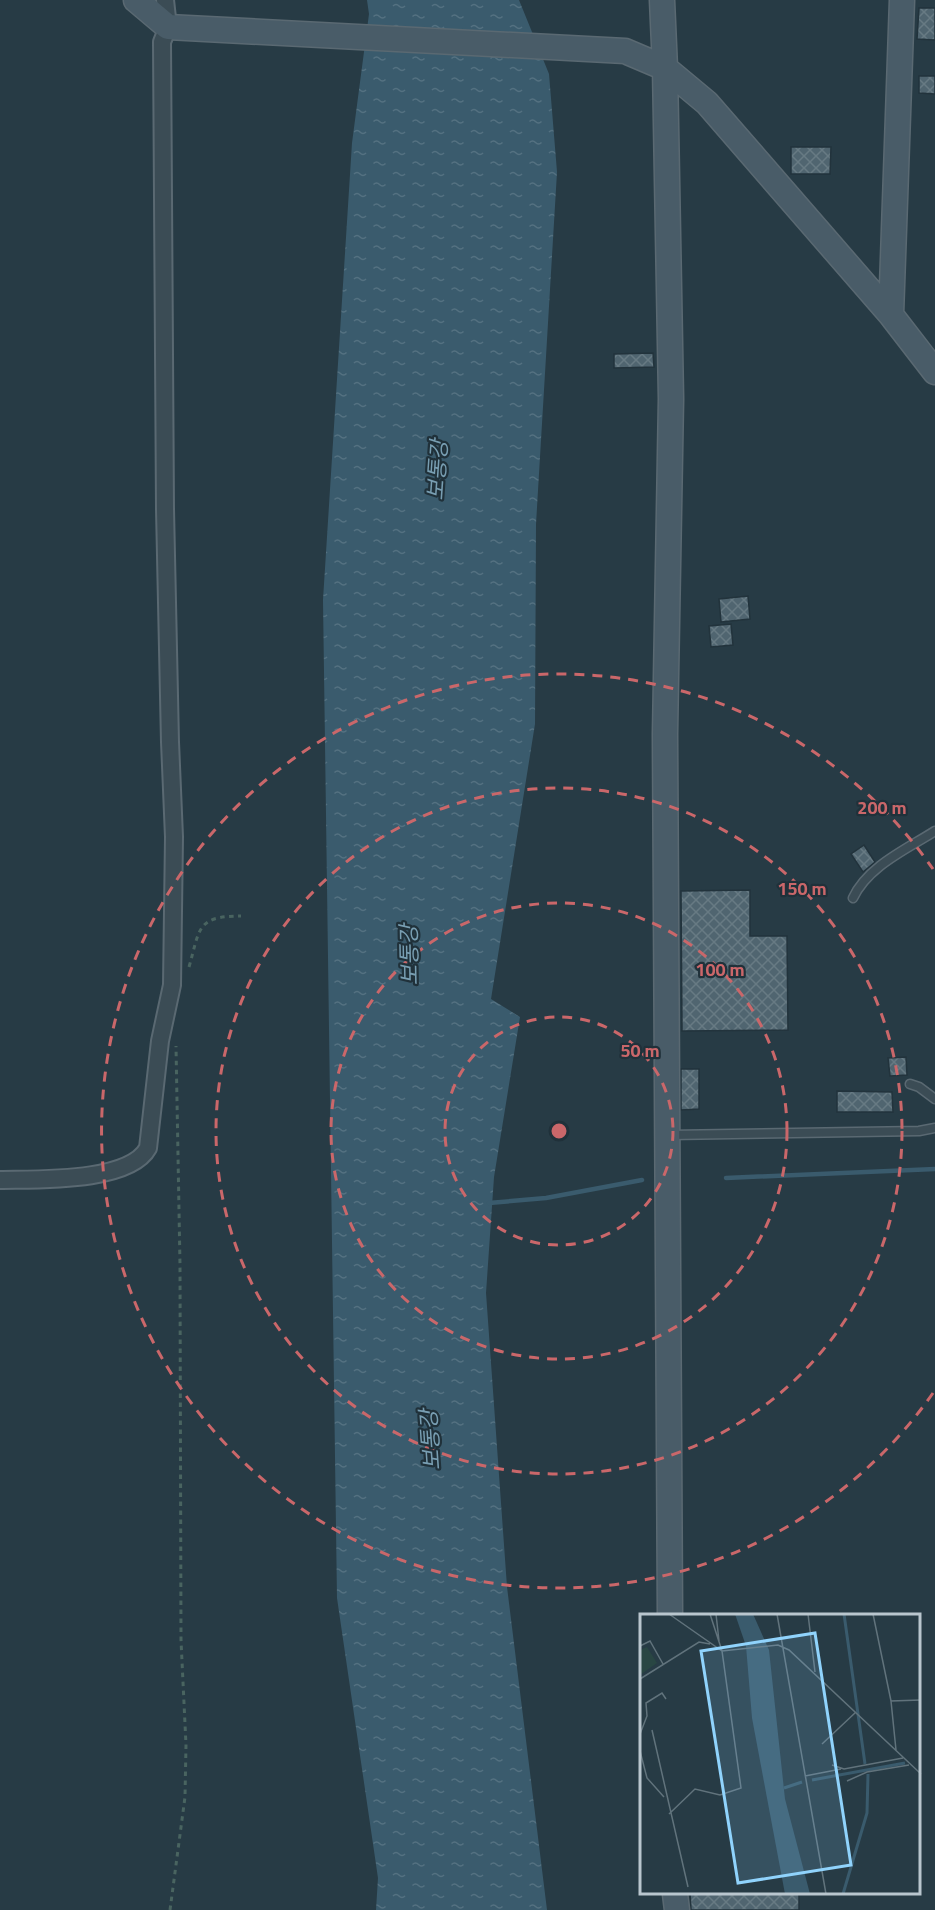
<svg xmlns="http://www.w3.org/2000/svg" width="935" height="1910" font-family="'Titillium Web','Noto Sans KR',sans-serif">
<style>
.water{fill:url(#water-ripples)}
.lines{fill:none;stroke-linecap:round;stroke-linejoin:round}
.stream{stroke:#3a5b6d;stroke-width:4.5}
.building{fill:url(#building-cross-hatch);stroke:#22333c;stroke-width:1.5}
.lane-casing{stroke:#5a6972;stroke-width:11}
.street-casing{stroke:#5a6972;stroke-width:20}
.secondary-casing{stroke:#5a6972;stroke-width:27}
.path{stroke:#496460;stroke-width:3;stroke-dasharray:4.5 4.5;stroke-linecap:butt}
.lane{stroke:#3b4c55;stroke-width:8}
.street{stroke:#3b4c55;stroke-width:16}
.secondary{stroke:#495c68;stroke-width:24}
.ring{fill:none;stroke:#ca676a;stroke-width:3;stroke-dasharray:10 8}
.labels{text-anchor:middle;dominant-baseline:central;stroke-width:4.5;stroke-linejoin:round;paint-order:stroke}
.water-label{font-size:22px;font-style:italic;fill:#789eb2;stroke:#20313a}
.inset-river{fill:none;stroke:#3a5b6d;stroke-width:3}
.inset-road{fill:none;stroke:#61737c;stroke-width:1.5}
.view{fill:#90d3fc;fill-opacity:0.15;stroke:#90d3fc;stroke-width:3}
.inset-edge{fill:none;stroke:#b9c6ce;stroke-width:3}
.centre{fill:#ca676a;stroke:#20313a;stroke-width:3}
.ring-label{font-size:18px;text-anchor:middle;font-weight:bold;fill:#ca676a;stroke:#20313a;stroke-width:4.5;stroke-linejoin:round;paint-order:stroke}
</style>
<defs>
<pattern id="water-ripples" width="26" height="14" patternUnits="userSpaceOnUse" patternTransform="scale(1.5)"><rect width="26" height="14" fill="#3a5b6d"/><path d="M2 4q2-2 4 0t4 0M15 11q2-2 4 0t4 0" fill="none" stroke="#547181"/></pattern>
<pattern id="building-cross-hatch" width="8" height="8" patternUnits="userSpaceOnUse" patternTransform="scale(1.5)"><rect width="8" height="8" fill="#506570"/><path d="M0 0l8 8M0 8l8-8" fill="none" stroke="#677a83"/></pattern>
</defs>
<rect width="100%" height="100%" fill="#273b45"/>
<!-- water -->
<path class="water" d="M367 0H519L549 74 557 172 536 524 535 724 491 999 520 1017 494 1177 486 1293 507 1587 547 1910H376L378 1878 337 1598 323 600 352 143 369 14Z"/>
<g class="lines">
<!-- stream -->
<path class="stream" d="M726 1178 935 1169
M489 1203 546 1198 642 1180"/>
</g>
<!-- building -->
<path class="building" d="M919 8H935V40L917 39Z
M919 76H935V94L919 93Z
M791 147H831L830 174H791Z
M653 353 654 367 614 368V354Z
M748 596 750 619 721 622 719 599Z
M731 624 733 645 711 647 709 626Z
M864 845 875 862 863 872 851 854Z
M750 890V936H787L788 1030 682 1031 681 891Z
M906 1057 907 1075 890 1076 888 1058Z
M681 1069H699V1109L681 1110Z
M837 1091 892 1092 893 1112H837Z
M690 1893H799V1910H691Z"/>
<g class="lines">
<defs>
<path id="lane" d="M853 898C868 866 907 849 935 831
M910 1084 919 1087 935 1099
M670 1135 919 1131 935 1128"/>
<path id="street" d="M0 1180C35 1179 129 1183 148 1148L160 1041 172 985 174 837 170 742 165 509 162 42 168 27 165 0"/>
<path id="secondary" d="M136 0 168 27 625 51 665 68 707 103 891 315 935 372
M662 0 665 68 671 399 665 734 670 1616
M891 315 902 0
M675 1894 677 1910"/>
</defs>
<!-- lane casing -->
<use href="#lane" class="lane-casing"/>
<!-- street casing -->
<use href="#street" class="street-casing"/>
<!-- secondary casing -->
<use href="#secondary" class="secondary-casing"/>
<!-- path -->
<path class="path" d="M189 967C200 929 196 916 241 916
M170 1910 185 1797 186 1745 181 1640 180 1265 176 1046"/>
<!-- lane -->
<use href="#lane" class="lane"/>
<!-- street -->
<use href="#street" class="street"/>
<!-- secondary -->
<use href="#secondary" class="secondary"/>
</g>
<!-- distance rings -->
<g class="ring">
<circle cx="559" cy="1131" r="114"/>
<circle cx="559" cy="1131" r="228"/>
<circle cx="559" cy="1131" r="343"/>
<path d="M933 1393A457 457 0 1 1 933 869"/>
</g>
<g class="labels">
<!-- water labels -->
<g class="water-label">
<text transform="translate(437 470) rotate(-86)">보통강</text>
<text transform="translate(409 955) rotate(-91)">보통강</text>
<text transform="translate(430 1440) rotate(-94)">보통강</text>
</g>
</g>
<!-- overview -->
<g transform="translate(640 1614)">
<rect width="280" height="280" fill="#273b45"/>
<path d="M7 33 17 49 0 61V36Z" fill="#294643"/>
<path d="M95 0H113L129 36 145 185 170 280H145L112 104 106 32Z" fill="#3a5b6d"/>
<path class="inset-river" d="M204 0 225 150M172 166 265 149M144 174 162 168M203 280 227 199 228 160"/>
<path class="inset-road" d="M29 0 82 37 138 31 149 36 281 160M76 0 79 27M137 0 186 280M168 0 175 58M233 0 251 87M0 32 10 27 23 50M0 65 59 28 70 30M12 116 48 273M0 120 7 102 6 89 22 79 26 85M182 130 216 98M256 136 251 87 281 86M0 137 7 164 24 183M192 151 204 155 263 144M165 162 201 155M207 167 227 158 269 151M29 200 55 175 80 181 101 174 82 37 70 0"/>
<path class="view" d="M175 19 211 251 98 269 61 37Z"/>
<rect width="280" height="280" class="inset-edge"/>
</g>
<circle cx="559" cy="1131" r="9" class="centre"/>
<g class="ring-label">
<text x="882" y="814">200 m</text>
<text x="802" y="895">150 m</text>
<text x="720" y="976">100 m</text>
<text x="640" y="1057">50 m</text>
</g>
</svg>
